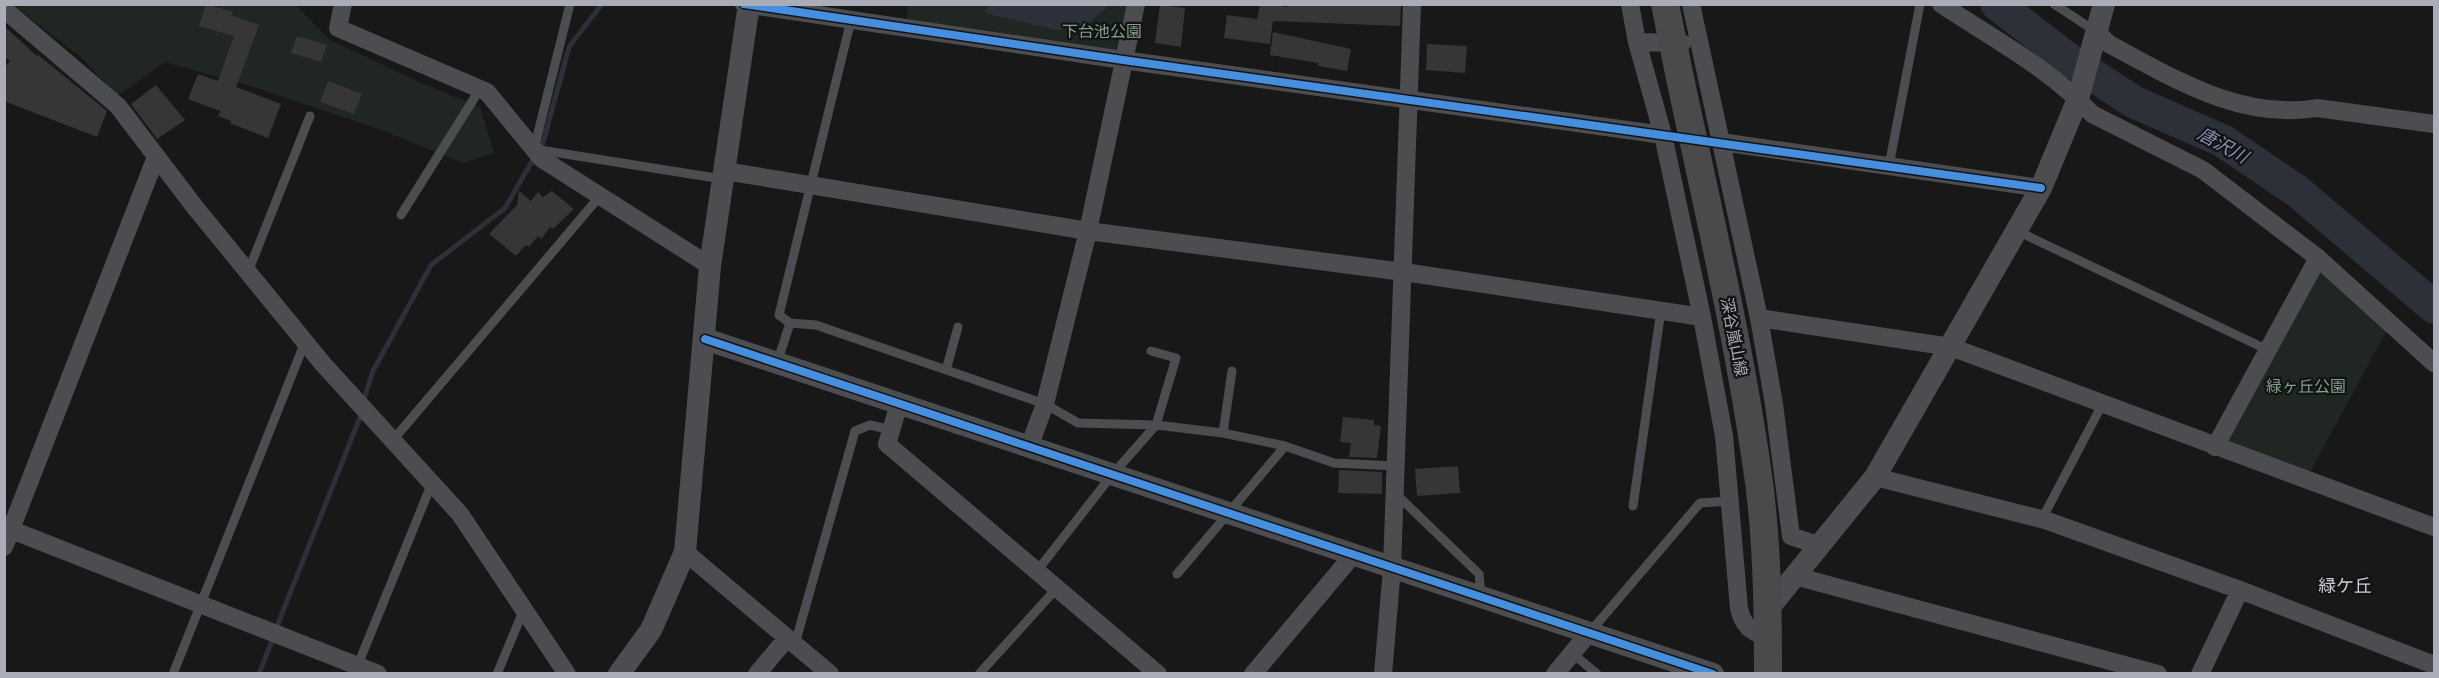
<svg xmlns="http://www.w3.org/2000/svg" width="2439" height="678" font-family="Poppins,'Noto Sans JP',sans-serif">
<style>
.green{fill:#202722}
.water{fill:#2c3139}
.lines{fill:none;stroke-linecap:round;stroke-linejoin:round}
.stream{stroke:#2c3139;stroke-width:5}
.river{stroke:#2c3139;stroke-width:33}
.building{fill:#363637}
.service{stroke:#4c4d51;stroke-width:9}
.minor{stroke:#4c4d51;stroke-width:18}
.tertiary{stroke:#4c4d51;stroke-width:22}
.primary{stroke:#4a4a4d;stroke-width:28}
.primary-bridge{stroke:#4a4a4d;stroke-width:28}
.cycleway-casing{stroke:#131214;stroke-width:11}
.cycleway{stroke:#468fdf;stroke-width:8}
.labels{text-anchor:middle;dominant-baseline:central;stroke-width:4.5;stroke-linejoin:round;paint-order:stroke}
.park-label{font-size:16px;fill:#83a28a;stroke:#131214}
.street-label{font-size:16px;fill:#aaacb8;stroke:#131214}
.water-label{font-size:18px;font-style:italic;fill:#8494b1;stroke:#131214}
.neighbourhood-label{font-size:18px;fill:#cbccd4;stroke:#131214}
</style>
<rect width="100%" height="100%" fill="#181818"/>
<!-- green -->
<path class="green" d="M13 5H296L330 40 419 82 480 107 494 153 463 163 379 129 260 89 165 62 117 96 80 56Z
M908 5H1136L1123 60 906 28Z
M2319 269 2387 330 2309 474 2225 442Z"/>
<!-- water -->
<path class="water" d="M988 5V4L1109 5 1087 25 1057 30 985 13Z"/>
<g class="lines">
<!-- stream -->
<path class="stream" d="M543 143 569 47 602 4
M364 399 373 371 431 265 505 208 534 158
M277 626 361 415
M259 674 273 638"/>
<!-- river -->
<path class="river" d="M1997 4 2068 59 2134 102 2223 141 2297 191 2434 307"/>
</g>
<!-- building -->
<path class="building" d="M206 4 233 12 231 15 259 25 236 87 281 104 268 138 230 123 231 121 218 116 220 111 188 99 198 74 218 81 234 36 199 26Z
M1260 4 1287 7 1288 4H1401L1400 26 1273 21 1270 44 1224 38 1227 15 1257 19Z
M1160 5 1185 8 1181 47 1155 43Z
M4 26 37 56V54L107 111 97 137 4 101V68L10 61 4 56Z
M1273 32 1351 49 1347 71 1318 66V63L1270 55Z
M297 36 327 45 321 62 291 53Z
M1427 44 1467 46 1465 73 1426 70Z
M328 81 362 94 354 114 320 102Z
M156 85 185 120 157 139 131 104Z
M519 191 531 201 538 192 543 197 552 191 574 209 553 229 550 227 541 239 538 236 529 247 526 245 516 256 489 234 517 205Z
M1343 417 1374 420V425L1381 426 1377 458 1349 457 1351 443 1340 442Z
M1458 466 1460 493 1417 496 1415 469Z
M1339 470 1382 472V494L1338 493Z"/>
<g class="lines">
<!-- service -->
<path class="service" d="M570 4 534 149 722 179
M2054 4 2095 31
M1889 166 1920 4
M401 215 480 89
M2017 231 2268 350
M248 272 310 116
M790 323 779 315 851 20
M777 363 790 323 816 325 1045 404 1078 423 1156 425 1223 433 1285 446 1334 463 1396 466
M946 370 958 327
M1223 433 1232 371
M393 440 600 196
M1395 493 1479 574 1481 596
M1633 506 1661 310
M2042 519 2103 403
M1037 571 1112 475 1156 425 1176 358 1151 351
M1177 574 1285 446
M1590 632 1700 503 1730 501
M795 644 855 431 870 425 891 430
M1572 653 1597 674
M357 667 432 483
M173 674 305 342
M497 674 524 609
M979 674 1057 588"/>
<!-- minor -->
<path class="minor" d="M343 4 338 28 487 92 542 159 710 266
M744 4 1123 60 1663 135
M1630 4 1637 42 1663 135 1702 317 1724 436 1739 608C1743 627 1751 631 1768 638
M1691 4 1759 318 1774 404 1791 536 1820 546
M1941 4C1992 38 2051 69 2092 114L2203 170 2318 258 2434 363
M4 9 118 106 194 206 323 364 460 514 567 674
M2098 33 2109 44C2173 78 2241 121 2317 108L2434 124
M1637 42 1682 43
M1721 142 2041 188
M725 171 1088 231 1404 272 1702 317
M1759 318 1951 347 2434 527
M899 404 887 444 1158 674
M1029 447 1045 404 1088 231 1136 4
M2215 447 2318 258
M1875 477 2045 520 2240 590 2434 665
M4 527 378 674
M4 547 156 157
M685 552 830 674
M1795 576 2158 674
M757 674 787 638
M1253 674 1353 555
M1383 674 1392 568 1412 4
M1555 674 1588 634
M2200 674 2240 590"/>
<!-- tertiary -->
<path class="tertiary" d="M705 339 1713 674
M1768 609 1875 477 2041 188 2078 99 2104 4
M619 674 651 630 685 552 710 266 749 4"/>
<!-- primary -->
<path class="primary" d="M1680 78C1707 205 1737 332 1756 461 1767 531 1768 603 1768 674"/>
<!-- primary-bridge -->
<path class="primary-bridge" d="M1665 4 1680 78"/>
<defs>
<path id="cycleway" d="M744 4 1123 60 2041 188
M705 339 1713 674"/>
</defs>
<!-- cycleway casing -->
<use href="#cycleway" class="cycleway-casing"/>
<!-- cycleway -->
<use href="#cycleway" class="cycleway"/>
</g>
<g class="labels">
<!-- park labels -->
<g class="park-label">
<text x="1102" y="31">下台池公園</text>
<text x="2306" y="386">緑ヶ丘公園</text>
</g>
<!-- street labels -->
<g class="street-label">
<text transform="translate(1734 337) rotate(79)">深谷嵐山線</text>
</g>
<!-- water labels -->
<g class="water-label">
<text transform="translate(2223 145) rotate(29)">唐沢川</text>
</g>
<!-- neighbourhood labels -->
<g class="neighbourhood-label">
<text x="2345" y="585">緑ケ丘</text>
</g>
</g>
<!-- border -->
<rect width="2439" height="678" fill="none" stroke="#aaacb8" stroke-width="12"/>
</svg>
